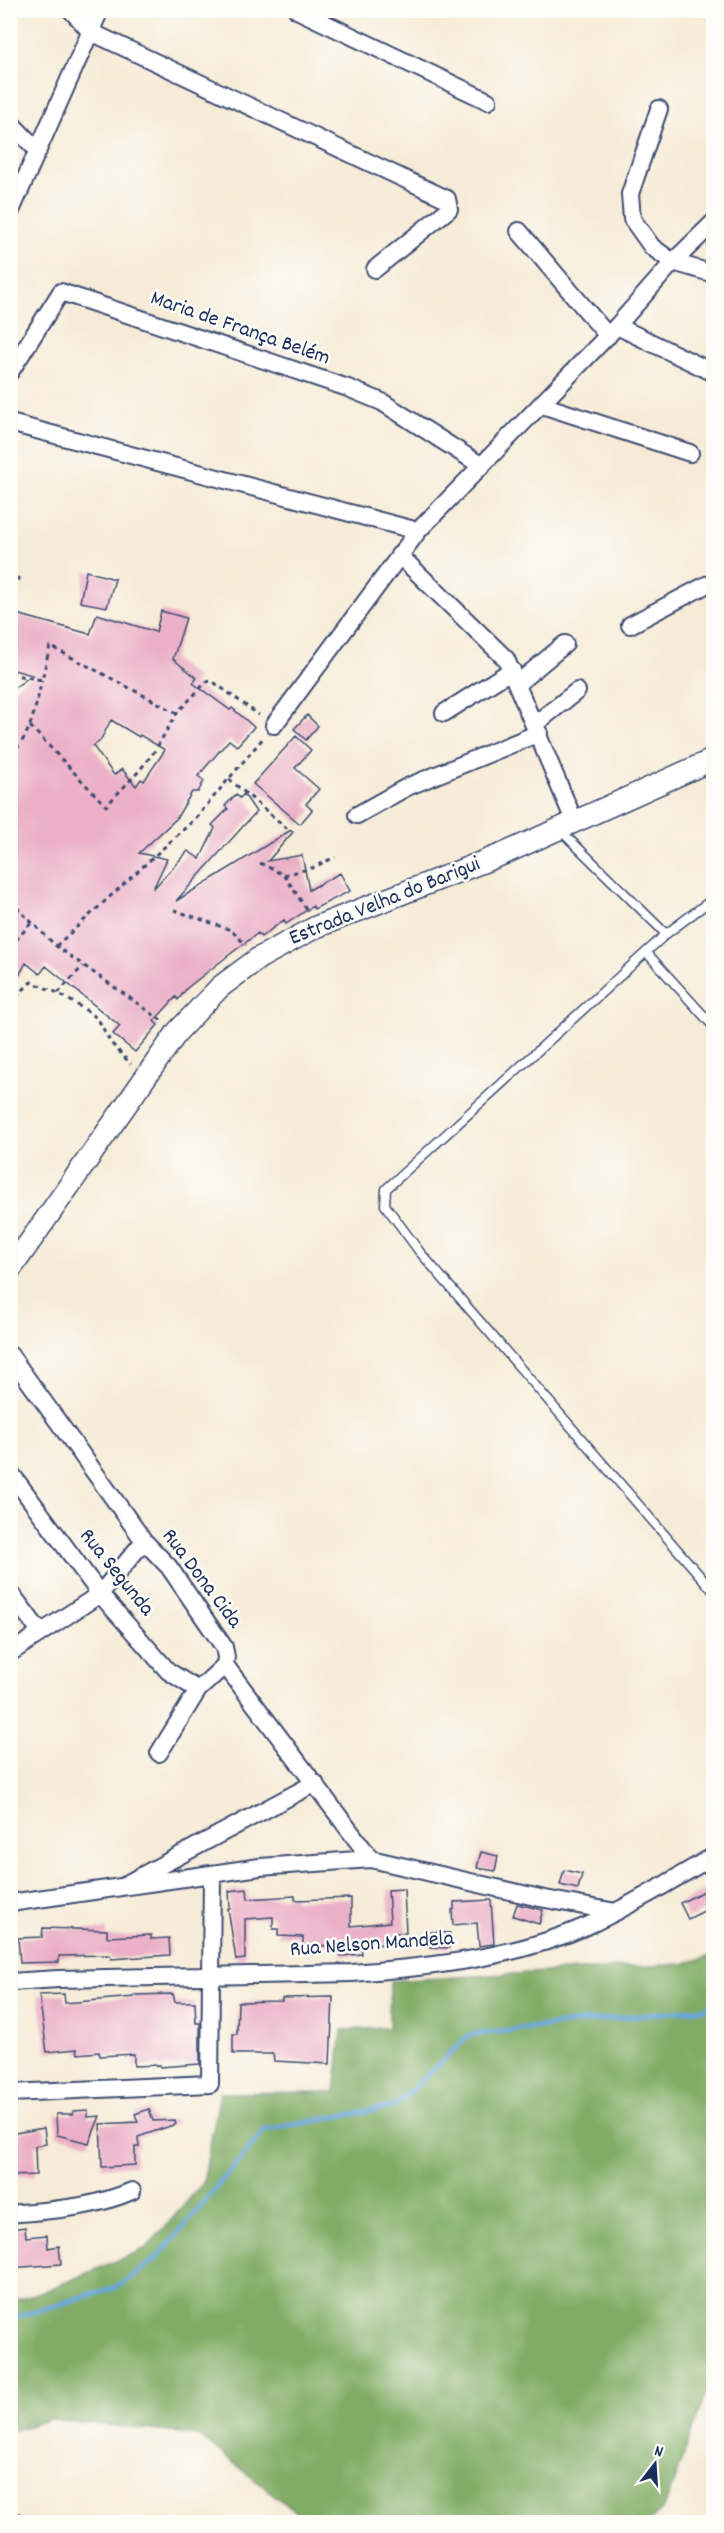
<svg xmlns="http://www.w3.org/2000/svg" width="724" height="2533" font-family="Dekko,sans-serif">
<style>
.forest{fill:#80ac65;stroke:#4e6e62;stroke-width:1.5}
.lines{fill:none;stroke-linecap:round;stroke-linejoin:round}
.stream{stroke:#67a5d9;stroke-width:5}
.building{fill:#ebb0c7;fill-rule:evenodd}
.service-casing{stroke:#3c4b70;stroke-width:11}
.minor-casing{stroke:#3c4b70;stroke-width:20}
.tertiary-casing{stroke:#3c4b70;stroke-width:24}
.path{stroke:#3c4b70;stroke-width:3;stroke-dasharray:4.5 4.5;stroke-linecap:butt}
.service{stroke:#fff;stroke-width:8}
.minor{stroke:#fff;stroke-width:16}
.tertiary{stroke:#fff;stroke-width:21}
.labels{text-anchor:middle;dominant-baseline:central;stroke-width:5;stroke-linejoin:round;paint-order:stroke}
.street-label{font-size:22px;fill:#1b2f5e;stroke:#fdfcf7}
</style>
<rect width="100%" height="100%" fill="#fdfcf7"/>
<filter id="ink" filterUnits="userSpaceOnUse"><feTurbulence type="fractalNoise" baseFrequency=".0167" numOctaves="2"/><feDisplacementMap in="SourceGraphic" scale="12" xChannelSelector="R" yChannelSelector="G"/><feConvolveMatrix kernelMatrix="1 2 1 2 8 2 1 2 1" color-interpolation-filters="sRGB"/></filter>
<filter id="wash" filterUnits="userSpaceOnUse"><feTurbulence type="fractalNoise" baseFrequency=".008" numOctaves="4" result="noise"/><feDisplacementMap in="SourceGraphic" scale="24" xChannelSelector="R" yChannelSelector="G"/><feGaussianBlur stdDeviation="1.35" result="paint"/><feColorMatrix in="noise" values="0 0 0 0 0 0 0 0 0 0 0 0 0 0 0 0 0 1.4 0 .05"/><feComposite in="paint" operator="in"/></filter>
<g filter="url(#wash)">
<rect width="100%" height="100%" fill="#f6ebd6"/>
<!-- forest -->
<path class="forest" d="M713 1955V2374L664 2508 648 2522H453L301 2516 198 2435 51 2419 11 2431V2301L38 2294 147 2248 203 2183 220 2093 335 2092 342 2030 389 2028 390 1981 683 1964Z"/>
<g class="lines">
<!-- stream -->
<path class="stream" d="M10 2319 119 2286 157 2258 265 2130 395 2106 469 2035 706 2008 714 2003"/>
</g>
<g id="blocks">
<!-- building -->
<path class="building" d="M86 571 115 579 107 607 80 602Z
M161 611 186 618 173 659 197 678 193 683 230 710 232 708 254 727 237 746 229 740 198 776 204 781 198 792H192L176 819 139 853 167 859 153 889 188 851 200 859 215 828 212 825 228 809 225 806 236 794 240 798 244 794 256 812 176 901 291 830 293 832 268 861 302 855 309 890 340 873 350 891 314 909 313 906 286 924 284 920 261 937 258 933 229 955 187 988 178 1000 176 997 154 1021 158 1025 135 1052 113 1034 120 1026 46 966 40 974 26 963 10 992V691L32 675 10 669V622L13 613 90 634 97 614 156 632ZM111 720 139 737 140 735 165 750 144 781 141 779 136 786 122 769 114 775 93 746 100 741Z
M307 715 318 726 306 740 294 729Z
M296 736 311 750 295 768 319 789 306 804 312 810 300 824 253 784Z
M481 1852 498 1856 495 1871 477 1868Z
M564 1870 582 1874 578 1889 560 1885Z
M714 1886V1906L688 1919 680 1903Z
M247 1889 248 1899 295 1896V1900L351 1898V1926L390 1922 388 1890 404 1889 406 1933H394L395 1944 361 1945 362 1954 341 1956 340 1946 303 1945V1937L278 1936V1929H273V1917L245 1919V1959L236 1960 228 1908H230L229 1891Z
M491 1900 494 1944 479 1946 477 1923 453 1925 452 1910H454V1902Z
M517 1904 543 1910 539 1924 513 1916Z
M43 1928 107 1930V1937L151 1935V1939L169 1938 170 1955 111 1959 110 1955 59 1956V1962L20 1963 18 1938 42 1937Z
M431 1932 450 1933 449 1948 430 1947Z
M64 1994 65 2003 134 1997V1995L173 1994 175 2002H195L196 2023H200V2064L160 2067V2065L134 2066V2054L100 2056 99 2052 78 2054 77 2049 47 2052 39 1995Z
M333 1997 330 2064 274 2061 273 2054H233V2034H237L238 2002 282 2001V1998Z
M149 2109 153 2121 175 2120 176 2124 138 2137 139 2147H135V2165L102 2167 100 2124 138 2122 135 2114Z
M88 2110V2117L100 2116 89 2143 57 2135 56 2114H73V2111Z
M44 2128 46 2144 35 2146 36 2175 10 2176V2134Z
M25 2227 26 2237 47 2235 48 2248 59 2246 61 2264 10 2268V2229Z"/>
</g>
</g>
<g filter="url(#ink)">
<use href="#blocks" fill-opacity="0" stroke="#3c4b70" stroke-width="1.5"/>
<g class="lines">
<defs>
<path id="service" d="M560 830 666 934
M714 898 666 934 386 1189 385 1205 419 1251 714 1592
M646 952 714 1027
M10 2514 28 2522"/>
<path id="minor" d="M71 10 91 32 447 199 449 209 375 269
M297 10 488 101
M659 109 630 194 632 219 652 247 673 262 714 274
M10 122 38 151
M10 213 100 10
M519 231 608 336
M617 326 714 373
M10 372 61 292 348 388 382 402 482 466
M542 405 690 453
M10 423 418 531 617 326 673 262 714 222
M399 555 506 659 575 823
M630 625 706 585 714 584
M518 683 565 644
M444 713 512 670
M535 724 577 691
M274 725 418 531
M357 815 407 787 539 733
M10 1355 144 1541 169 1567 224 1647 226 1657 225 1665 371 1859
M10 1472 100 1594 168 1671 198 1690
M10 1592 40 1632
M10 1653 100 1594 144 1541
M159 1753 198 1690 225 1665
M128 1883 315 1783
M10 1903 260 1867 371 1859 540 1898 616 1912
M10 1982 58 1979 352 1973C432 1967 515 1958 589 1925 632 1906 673 1879 714 1856
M10 2093 210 2084 212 1874
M10 2214C53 2210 93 2208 132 2191"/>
<path id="tertiary" d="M10 1270 178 1031 220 987 259 958 316 927 503 854 714 759"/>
</defs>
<!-- service casing -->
<use href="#service" class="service-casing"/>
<!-- minor casing -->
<use href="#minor" class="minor-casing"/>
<!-- tertiary casing -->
<use href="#tertiary" class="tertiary-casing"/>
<!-- path -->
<path class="path" d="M10 572 19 579 10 588
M10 674 42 680 50 646 177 713
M30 726 106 806 139 771 154 752 177 713 206 682 212 681 259 715
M10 755C32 736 35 707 42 680
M229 779 289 830
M260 863 284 875 307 910
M284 875 312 868 335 857
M10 901 56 946 161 1020
M174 910 231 930 246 945
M56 946 195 819 264 737
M10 947 32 922
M10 991 17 996
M58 993 83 966
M10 1003 31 982 58 993 92 1014 99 1021 111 1043 131 1064"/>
<!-- service -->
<use href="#service" class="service"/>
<!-- minor -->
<use href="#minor" class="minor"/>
<!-- tertiary -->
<use href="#tertiary" class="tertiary"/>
</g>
</g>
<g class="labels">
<!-- street labels -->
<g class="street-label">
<text transform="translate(240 329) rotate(19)">Maria de França Belém</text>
<text transform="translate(385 902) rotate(-22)">Estrada Velha do Barigui</text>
<text transform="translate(116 1573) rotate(51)">Rua Segunda</text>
<text transform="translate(201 1579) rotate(53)">Rua Dona Cida</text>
<text transform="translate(372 1945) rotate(-4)">Rua Nelson Mandela</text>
</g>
</g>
<!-- margin -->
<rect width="724" height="2533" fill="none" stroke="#fdfcf7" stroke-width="36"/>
<!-- north arrow -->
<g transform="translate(655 2464) rotate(17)" stroke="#fdfcf7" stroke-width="4.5" paint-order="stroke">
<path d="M0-4.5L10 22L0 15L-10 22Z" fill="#1b2f5e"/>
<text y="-9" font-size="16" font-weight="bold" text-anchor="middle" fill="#1b2f5e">N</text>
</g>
</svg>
